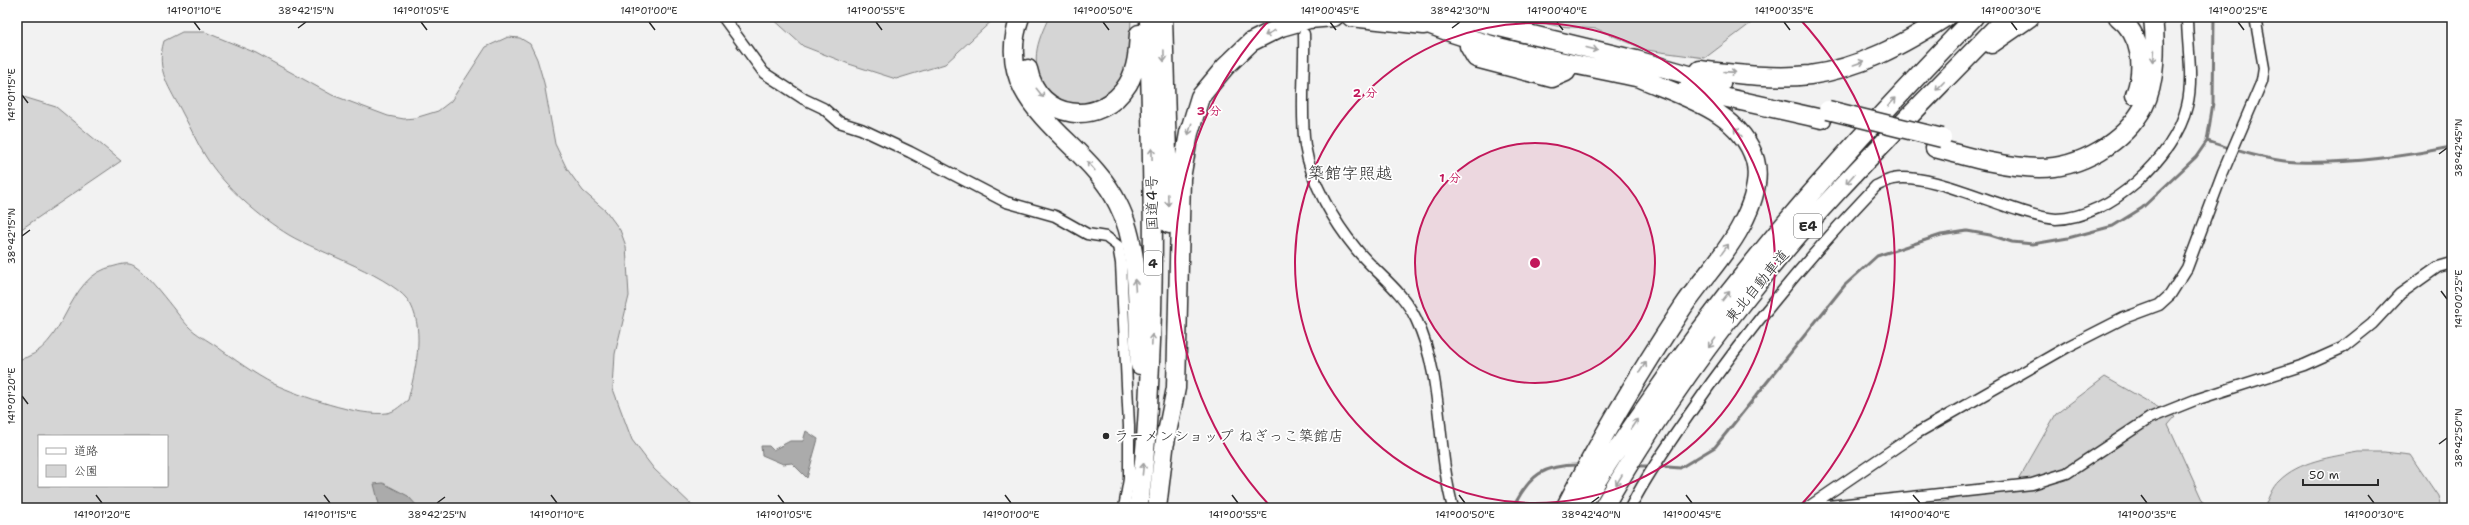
<svg xmlns="http://www.w3.org/2000/svg" width="2469" height="525" font-family="'Shantell Sans','Klee One',sans-serif">
<style>
.green{fill:#d5d5d5;stroke:#808080;fill-rule:evenodd}
.water{fill:#ababab;stroke:#787878}
.lines{fill:none;stroke-linecap:round;stroke-linejoin:round}
.stream{stroke:#787878;stroke-width:3}
.street-casing{stroke:#2b2b2b;stroke-width:13}
.highway-casing{stroke:#2b2b2b;stroke-width:21}
.street{stroke:#fff;stroke-width:10}
.highway{stroke:#fff;stroke-width:18}
.highway-bridge-casing{stroke:#2b2b2b;stroke-width:21;stroke-linecap:butt}
.highway-bridge{stroke:#fff;stroke-width:18}
.oneway{stroke:#a0a0a0}
.ticks{fill:none;stroke:#2b2b2b;stroke-width:1.5}
.ring{fill:none;stroke:#c2185b;stroke-width:2}
.poi-dot{fill:#2b2b2b;stroke:#fff;stroke-width:1.5}
.labels{text-anchor:middle;dominant-baseline:central;stroke-width:3.5;stroke-linejoin:round;paint-order:stroke}
.shield{fill:#fff;stroke:#6b6b6b;stroke-width:1}
.shield-label{font-size:14px;font-weight:bold;fill:#2b2b2b}
.street-label{font-size:15px;fill:#2b2b2b;stroke:#fff}
.poi-label{font-size:15px;fill:#2b2b2b;stroke:#fff;text-anchor:start}
.quarter-label{font-size:17px;fill:#2b2b2b;stroke:#fff}
.centre{fill:#c2185b;stroke:#fff;stroke-width:2}
.ring-label{font-size:12px;text-anchor:middle;font-weight:bold;fill:#c2185b;stroke:#fff;stroke-width:3.5;stroke-linejoin:round;paint-order:stroke}
.neatline{fill:none;stroke:#2b2b2b;stroke-width:1.5}
.ticks-label{font-size:10px;text-anchor:middle;fill:#2b2b2b}
</style>
<rect width="100%" height="100%" fill="#f2f2f2"/>
<filter id="ink" filterUnits="userSpaceOnUse"><feTurbulence type="fractalNoise" baseFrequency=".025" numOctaves="2"/><feDisplacementMap in="SourceGraphic" scale="8" xChannelSelector="R" yChannelSelector="G"/><feConvolveMatrix kernelMatrix="1 2 1 2 8 2 1 2 1" color-interpolation-filters="sRGB"/></filter>
<g filter="url(#ink)">
<!-- green -->
<path class="green" d="M771 17H996L945 64 896 79 849 64 803 46Z
M1049 17H1131L1129 68 1117 86 1100 103C1091 103 1075 108 1066 105 1059 102 1052 94 1048 89 1028 65 1037 42 1049 17Z
M1514 17H1759L1705 58 1646 50 1597 29 1557 26Z
M182 32H205L256 53 332 95 388 116 404 119 415 118 438 111 451 101 486 47 508 37 520 38 530 44 537 59 544 83 555 144 567 169 583 191 606 211 620 230 626 246 629 296 615 354 613 389 632 440 654 469 695 508H17V360C70 350 62 276 115 266 119 265 125 263 129 264 143 265 176 314 189 327 196 334 207 340 216 346 234 359 254 374 274 384 300 396 359 417 387 413 395 412 402 404 408 400 415 372 425 333 411 305 397 277 317 252 289 235 259 217 224 186 206 157 197 144 191 128 183 114 170 88 155 71 164 41ZM39 436H167V486H39Z
M17 95 56 107 121 161 17 232Z
M2105 377 2175 417 2168 425 2203 502 2189 508H2126L2124 506V508H1919L2017 482 2056 414Z
M2358 452H2384L2410 455 2438 496 2441 508H2264C2268 499 2272 487 2279 481 2299 461 2331 457 2358 452Z"/>
<!-- water -->
<path class="water" d="M806 431 818 439 807 478 792 463 783 464 762 455 761 446H769L773 450 790 441H803Z
M383 483 408 496 419 508H380L374 484Z"/>
<g class="lines">
<!-- stream -->
<path class="stream" d="M2207 141C2235 150 2267 161 2297 162 2349 164 2401 157 2452 147
M1636 466H1651
M1656 466 1680 468 1715 447 1845 285 1877 256 1941 235 1967 231 1990 235 2012 242 2033 244 2068 238 2113 226 2142 208 2196 157 2207 141 2213 103 2214 17
M1513 508C1529 475 1544 464 1581 465"/>
<defs>
<path id="street" d="M723 17 764 73 804 99 823 108 839 122 861 129 910 152 1006 202 1055 216 1087 234 1106 237 1118 246 1121 263 1129 426V479L1124 508
M1304 34C1305 71 1300 109 1305 146 1311 183 1334 222 1357 250 1376 273 1403 291 1416 319 1444 378 1436 446 1453 508
M1630 508C1647 475 1667 446 1688 416 1744 334 1807 258 1876 186 1881 184 1887 180 1893 179 1934 171 2011 215 2056 219 2110 218 2175 157 2187 106 2194 78 2187 45 2187 17
M1807 508 1917 433 2069 346 2124 318 2159 305 2170 295 2187 268 2223 172 2262 81 2264 68 2255 17
M1810 508 2032 484 2067 473 2150 418 2195 400 2304 365 2342 348 2372 324 2400 294 2438 267 2452 263"/>
<path id="highway" d="M1020 17C988 107 1086 137 1118 204 1141 248 1137 315 1140 365
M1163 17 1169 224
M1351 17 1424 25
M1412 17C1487 51 1570 62 1649 80
M1458 17 1636 60 1721 84
M2118 17C2142 35 2145 68 2135 95
M1991 44 2030 17
M1469 46 1476 58 1552 78 1566 72
M1028 69C1038 121 1101 128 1128 84 1137 69 1138 51 1139 34
M1700 70C1735 74 1775 79 1810 75 1861 68 1904 44 1946 17
M1687 89 1822 119
M1935 148C1969 157 2003 167 2039 168 2080 168 2124 143 2144 106 2156 83 2156 43 2153 17
M1165 443 1176 388 1181 178 1189 133 1200 97 1225 67 1251 42 1281 27 1309 19 1334 17
M1138 508C1146 460 1148 411 1150 363 1156 248 1151 132 1149 17
M1157 508 1166 432
M1565 508C1600 439 1640 372 1683 307 1701 280 1726 255 1741 226 1751 207 1761 182 1755 160 1740 110 1680 96 1638 77
M1581 508C1601 472 1624 438 1648 404 1743 263 1856 139 1974 17
M1603 508C1645 435 1692 365 1745 299 1824 198 1918 109 2006 17"/>
</defs>
<!-- street casing -->
<use href="#street" class="street-casing"/>
<!-- highway casing -->
<use href="#highway" class="highway-casing"/>
<!-- street -->
<use href="#street" class="street"/>
<!-- highway -->
<use href="#highway" class="highway"/>
<defs>
<path id="highway-bridge" d="M1828 110 1942 138"/>
</defs>
<!-- highway-bridge casing -->
<use href="#highway-bridge" class="highway-bridge-casing"/>
<!-- highway-bridge -->
<use href="#highway-bridge" class="highway-bridge"/>
</g>
<!-- one-way arrows -->
<defs><path id="oneway-shaft" d="M-6 0H5M1.5-3L5.5 0L1.5 3" fill="none" stroke-width="1.6" stroke-linecap="round" stroke-linejoin="round"/></defs>
<g class="oneway">
<use href="#oneway-shaft" transform="translate(1270 33) rotate(153)"/>
<use href="#oneway-shaft" transform="translate(1592 49) rotate(14)"/>
<use href="#oneway-shaft" transform="translate(1164 56) rotate(89)"/>
<use href="#oneway-shaft" transform="translate(2154 56) rotate(94)"/>
<use href="#oneway-shaft" transform="translate(1859 63) rotate(-19)"/>
<use href="#oneway-shaft" transform="translate(1730 72) rotate(4)"/>
<use href="#oneway-shaft" transform="translate(1940 86) rotate(134)"/>
<use href="#oneway-shaft" transform="translate(1040 93) rotate(51)"/>
<use href="#oneway-shaft" transform="translate(1892 102) rotate(-46)"/>
<use href="#oneway-shaft" transform="translate(1190 129) rotate(106)"/>
<use href="#oneway-shaft" transform="translate(1738 132) rotate(-131)"/>
<use href="#oneway-shaft" transform="translate(1152 154) rotate(-91)"/>
<use href="#oneway-shaft" transform="translate(1091 166) rotate(-130)"/>
<use href="#oneway-shaft" transform="translate(1850 179) rotate(132)"/>
<use href="#oneway-shaft" transform="translate(1168 200) rotate(88)"/>
<use href="#oneway-shaft" transform="translate(1725 249) rotate(-54)"/>
<use href="#oneway-shaft" transform="translate(1135 285) rotate(-94)"/>
<use href="#oneway-shaft" transform="translate(1726 296) rotate(-51)"/>
<use href="#oneway-shaft" transform="translate(1152 340) rotate(-88)"/>
<use href="#oneway-shaft" transform="translate(1712 343) rotate(127)"/>
<use href="#oneway-shaft" transform="translate(1643 367) rotate(-57)"/>
<use href="#oneway-shaft" transform="translate(1634 424) rotate(-56)"/>
<use href="#oneway-shaft" transform="translate(1143 469) rotate(-84)"/>
<use href="#oneway-shaft" transform="translate(1619 480) rotate(121)"/>
</g>
</g>
<!-- ticks -->
<path class="ticks" d="M194 22 200 30M421 22 427 30M649 22 655 30M876 22 882 30M1103 22 1109 30M1330 22 1336 30M1557 22 1563 30M1784 22 1790 30M2011 22 2017 30M2238 22 2244 30M298 28 306 22M1452 28 1460 22M22 95 28 103M2439 154 2447 148M22 236 30 230M2441 291 2447 299M22 396 28 404M2439 444 2447 438M96 495 102 503M324 495 330 503M551 495 557 503M778 495 784 503M1005 495 1011 503M1232 495 1238 503M1459 495 1465 503M1686 495 1692 503M1913 495 1920 503M2141 495 2147 503M2368 495 2374 503M437 503 445 497M1591 503 1599 497"/>
<!-- distance rings -->
<circle cx="1535" cy="263" r="120" fill="#c2185b" fill-opacity=".12"/>
<g class="ring">
<circle cx="1535" cy="263" r="120"/>
<circle cx="1535" cy="263" r="240"/>
<path d="M1270 506A360 360 0 0 1 1272 17M1798 17A360 360 0 0 1 1800 506"/>
</g>
<!-- markers -->
<circle class="poi-dot" cx="1106" cy="436" r="4"/>
<g class="labels">
<!-- shield labels -->
<g class="shield">
<rect x="1794" y="214" width="28" height="24" rx="3"/>
<rect x="1144" y="251" width="18" height="24" rx="3"/>
</g>
<g class="shield-label">
<text x="1808" y="226">E4</text>
<text x="1153" y="263">4</text>
</g>
<!-- street labels -->
<g class="street-label">
<text transform="translate(1152 203) rotate(-91)">国道4号</text>
<text transform="translate(1757 286) rotate(-50)">東北自動車道</text>
</g>
<!-- poi labels -->
<g class="poi-label">
<text x="1114" y="436">ラーメンショップ ねぎっこ築館店</text>
</g>
<!-- quarter labels -->
<g class="quarter-label">
<text x="1350" y="173">築館字照越</text>
</g>
</g>
<circle cx="1535" cy="263" r="6" class="centre"/>
<g class="ring-label">
<text x="1365" y="97">2 分</text>
<text x="1209" y="115">3 分</text>
<text x="1450" y="182">1 分</text>
</g>
<!-- margin -->
<rect width="2469" height="525" fill="none" stroke="#fff" stroke-width="44"/>
<!-- legend -->
<rect x="38" y="435" width="130" height="52" fill="#ffffff" stroke="#aaaaaa"/>
<rect x="46" y="448" width="20" height="6" fill="#ffffff" stroke="#aaaaaa"/>
<text x="74" y="455" font-size="12" fill="#2b2b2b">道路</text>
<rect x="46" y="465" width="20" height="12" fill="#d5d5d5" stroke="#aaaaaa"/>
<text x="74" y="475" font-size="12" fill="#2b2b2b">公園</text>
<!-- scale -->
<path d="M2303 479v6h75v-6" fill="none" stroke="#2b2b2b" stroke-width="2"/>
<text x="2309" y="479" font-size="12" fill="#2b2b2b" stroke="#ffffff" stroke-width="3" paint-order="stroke">50 m</text>
<rect x="22" y="22" width="2425" height="481" class="neatline"/>
<g class="ticks-label">
<text x="194" y="14">141°01'10"E</text>
<text x="306" y="14">38°42'15"N</text>
<text x="421" y="14">141°01'05"E</text>
<text x="649" y="14">141°01'00"E</text>
<text x="876" y="14">141°00'55"E</text>
<text x="1103" y="14">141°00'50"E</text>
<text x="1330" y="14">141°00'45"E</text>
<text x="1460" y="14">38°42'30"N</text>
<text x="1557" y="14">141°00'40"E</text>
<text x="1784" y="14">141°00'35"E</text>
<text x="2011" y="14">141°00'30"E</text>
<text x="2238" y="14">141°00'25"E</text>
<text transform="translate(11 95) rotate(-90)" y="4">141°01'15"E</text>
<text transform="translate(2458 148) rotate(-90)" y="4">38°42'45"N</text>
<text transform="translate(11 236) rotate(-90)" y="4">38°42'15"N</text>
<text transform="translate(2458 299) rotate(-90)" y="4">141°00'25"E</text>
<text transform="translate(11 396) rotate(-90)" y="4">141°01'20"E</text>
<text transform="translate(2458 438) rotate(-90)" y="4">38°42'50"N</text>
<text x="102" y="518">141°01'20"E</text>
<text x="330" y="518">141°01'15"E</text>
<text x="437" y="518">38°42'25"N</text>
<text x="557" y="518">141°01'10"E</text>
<text x="784" y="518">141°01'05"E</text>
<text x="1011" y="518">141°01'00"E</text>
<text x="1238" y="518">141°00'55"E</text>
<text x="1465" y="518">141°00'50"E</text>
<text x="1591" y="518">38°42'40"N</text>
<text x="1692" y="518">141°00'45"E</text>
<text x="1920" y="518">141°00'40"E</text>
<text x="2147" y="518">141°00'35"E</text>
<text x="2374" y="518">141°00'30"E</text>
</g>
</svg>
